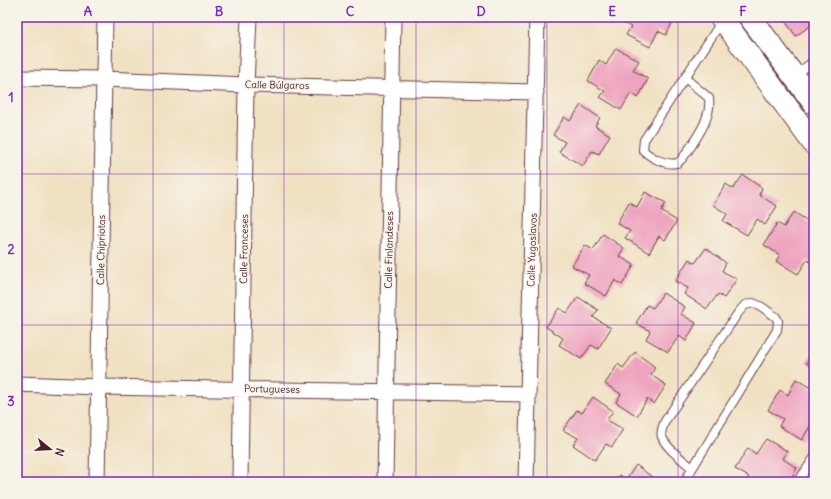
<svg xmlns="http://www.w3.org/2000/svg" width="831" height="499" font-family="Delius,sans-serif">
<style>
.building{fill:#eea4c0}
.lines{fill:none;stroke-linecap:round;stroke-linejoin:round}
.service-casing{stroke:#633c42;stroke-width:10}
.minor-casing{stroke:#633c42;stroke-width:17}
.secondary-casing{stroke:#633c42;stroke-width:24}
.service{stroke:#fff;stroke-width:8}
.minor{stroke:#fff;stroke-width:15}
.secondary{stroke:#fff;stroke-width:22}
.grid{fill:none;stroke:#7b2cbf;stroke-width:1;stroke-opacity:0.55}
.labels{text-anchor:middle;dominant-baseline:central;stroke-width:3.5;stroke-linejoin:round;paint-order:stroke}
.street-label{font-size:10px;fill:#4a1f2b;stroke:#f7f3e8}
.neatline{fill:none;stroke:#7b2cbf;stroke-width:1.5}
.grid-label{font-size:13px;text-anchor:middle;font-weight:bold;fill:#7b2cbf}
</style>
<rect width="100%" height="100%" fill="#f7f3e8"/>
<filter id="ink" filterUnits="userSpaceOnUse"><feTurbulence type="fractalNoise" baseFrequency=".025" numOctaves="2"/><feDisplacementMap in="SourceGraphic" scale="8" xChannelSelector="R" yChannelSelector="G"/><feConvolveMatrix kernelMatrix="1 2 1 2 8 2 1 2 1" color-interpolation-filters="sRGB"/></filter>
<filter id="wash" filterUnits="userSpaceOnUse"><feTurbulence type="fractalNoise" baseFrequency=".012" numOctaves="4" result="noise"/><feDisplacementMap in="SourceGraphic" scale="16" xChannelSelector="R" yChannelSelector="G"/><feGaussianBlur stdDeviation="0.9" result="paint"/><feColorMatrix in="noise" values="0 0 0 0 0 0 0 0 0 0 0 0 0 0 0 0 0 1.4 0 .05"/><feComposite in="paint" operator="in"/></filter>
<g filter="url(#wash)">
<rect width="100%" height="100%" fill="#f1e1c3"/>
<g id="blocks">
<!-- building -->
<path class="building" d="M618 17H675L666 35 658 31 650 47 626 35 631 27 616 19Z
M782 17H814V23L796 36Z
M616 48 639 61 633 70 648 79 638 98 631 93 621 110 600 97 605 91 588 81 599 60 606 65Z
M581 105 600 118 595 126 610 135 599 154 592 151 583 166 559 152 565 142 553 135 564 117 570 121Z
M743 175 762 188 759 195 777 206 765 225 757 219 747 235 723 221 727 214 713 205 726 184 733 189Z
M645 192 666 203 661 211 677 221 665 240 659 236 649 253 625 238 630 231 617 223 629 202 637 207Z
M794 212 814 225V232L812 236 814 237V264L807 260 798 274 776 261 780 255 764 245 777 223 784 227Z
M603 234 624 248 619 256 634 265 622 285 615 280 606 296 584 283 589 275 572 266 585 245 593 250Z
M706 248 726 263 722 271 737 279 724 298 718 294 707 309 684 294 688 288 675 281 689 259 695 263Z
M663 293 685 307 681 314 696 323 686 341 679 336 668 352 646 339 650 331 636 323 647 305 653 308Z
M578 297 598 310 593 317 611 328 598 349 591 345 581 359 559 345 563 338 546 327 559 308 567 313Z
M814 350V368L806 363Z
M635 352 655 367 651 375 666 385 654 404 647 399 637 416 616 402 621 394 605 384 618 364 623 368Z
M796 379 814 390V419L802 440 779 426 783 419 768 410 780 390 788 395Z
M593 397 613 411 607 420 623 429 612 447 606 444 595 460 573 445 578 438 563 430 577 410 582 413Z
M766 439 787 451 783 459 797 468 789 482H745L749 477 735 469 748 448 756 454Z
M636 465 656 480 655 482H614L619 475 626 480Z"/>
</g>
</g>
<g filter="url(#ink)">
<use href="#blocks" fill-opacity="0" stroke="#633c42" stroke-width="1"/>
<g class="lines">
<defs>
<path id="service" d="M794 76 814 61
M685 78 709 98C710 106 709 112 706 119 704 127 683 161 677 163 666 166 650 157 643 150L644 140 722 21
M684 482 777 330 778 321 776 317 762 307 753 303 745 305 738 313 665 421C663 426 660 432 662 437 666 448 683 460 692 468
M798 482 814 458"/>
<path id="minor" d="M17 78 104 79 246 85 536 92
M17 384 100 387 528 394
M97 482 105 17
M240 482 246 85 249 17
M385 482 393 17
M526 482 537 17"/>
<path id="secondary" d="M721 17 814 144
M750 17 814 103"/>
</defs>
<!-- service casing -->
<use href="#service" class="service-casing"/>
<!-- minor casing -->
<use href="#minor" class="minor-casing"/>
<!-- secondary casing -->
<use href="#secondary" class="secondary-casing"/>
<!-- service -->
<use href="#service" class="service"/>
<!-- minor -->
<use href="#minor" class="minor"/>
<!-- secondary -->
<use href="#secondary" class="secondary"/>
</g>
</g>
<!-- grid -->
<path class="grid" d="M153 17V482M284 17V482M416 17V482M547 17V482M678 17V482M17 174H814M17 325H814"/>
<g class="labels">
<!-- street labels -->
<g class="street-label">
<text transform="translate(277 85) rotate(1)">Calle Búlgaros</text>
<text transform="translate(244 249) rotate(-89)">Calle Franceses</text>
<text transform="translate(101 250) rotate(-89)">Calle Chipriotas</text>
<text transform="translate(389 250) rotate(-89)">Calle Finlandeses</text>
<text transform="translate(532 250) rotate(-88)">Calle Yugoslavos</text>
<text transform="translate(272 389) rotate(1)">Portugueses</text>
</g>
</g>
<!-- margin -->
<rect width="831" height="499" fill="none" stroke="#f7f3e8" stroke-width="44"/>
<!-- north arrow -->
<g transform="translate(50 449) rotate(108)" stroke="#f7f3e8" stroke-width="3" paint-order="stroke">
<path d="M0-3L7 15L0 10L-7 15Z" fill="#4a1f2b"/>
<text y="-6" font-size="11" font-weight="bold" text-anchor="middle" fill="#4a1f2b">N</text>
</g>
<rect x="22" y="22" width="787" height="455" class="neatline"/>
<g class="grid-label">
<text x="88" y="16">A</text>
<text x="219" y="16">B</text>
<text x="350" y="16">C</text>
<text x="481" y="16">D</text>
<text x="612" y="16">E</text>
<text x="743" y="16">F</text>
<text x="11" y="102">1</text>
<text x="11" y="254">2</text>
<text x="11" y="406">3</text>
</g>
</svg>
